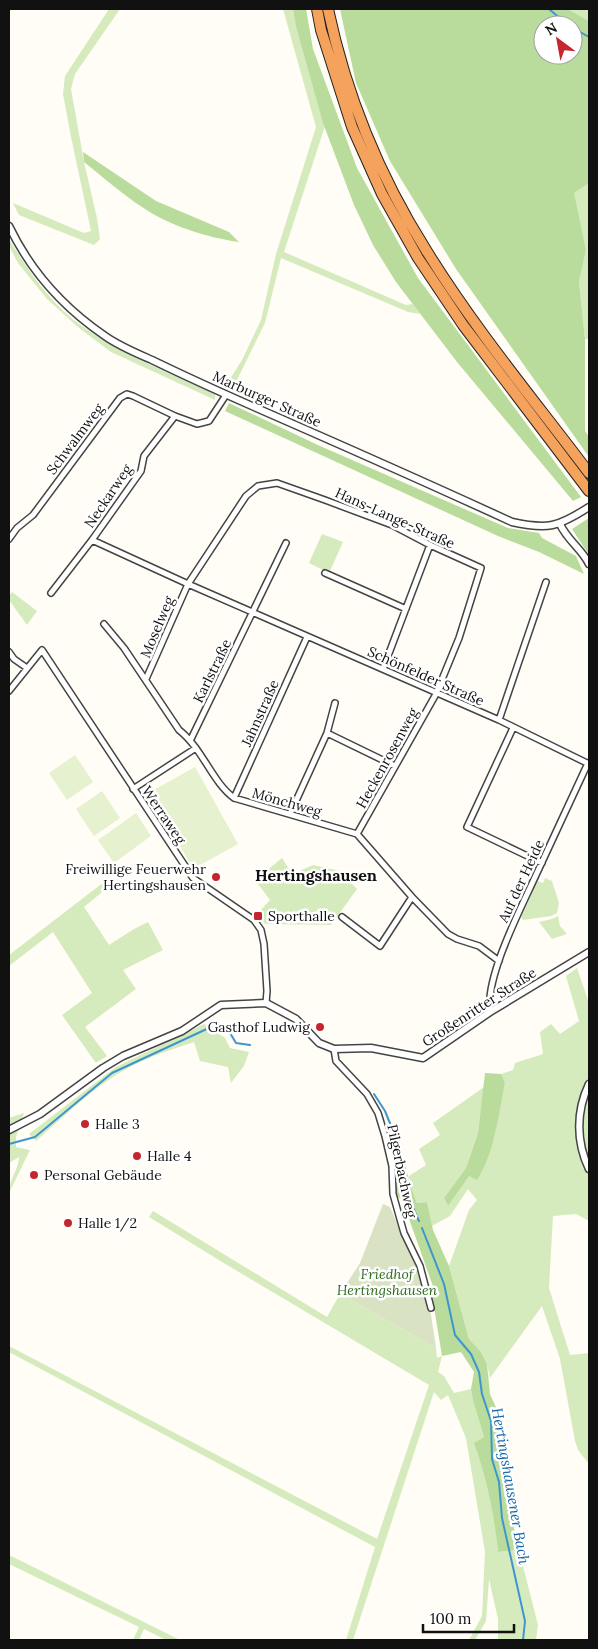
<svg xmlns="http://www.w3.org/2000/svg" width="598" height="1649" font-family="Lora,serif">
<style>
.green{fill:#d5ebbd}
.forest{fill:#b9dc9c;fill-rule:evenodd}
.cemetery{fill:#d9e3c4}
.pitch{fill:#e6f2cf}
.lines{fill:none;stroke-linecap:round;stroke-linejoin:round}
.stream{stroke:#3f96cf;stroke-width:2}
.minor-casing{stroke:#444;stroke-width:8}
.tertiary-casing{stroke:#444;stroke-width:9}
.motorway-casing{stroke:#222;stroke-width:12}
.minor{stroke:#fff;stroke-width:5}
.tertiary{stroke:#fff;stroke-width:6}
.motorway{stroke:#f5a25d;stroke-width:10}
.poi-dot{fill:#c4262e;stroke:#fff;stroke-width:2}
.labels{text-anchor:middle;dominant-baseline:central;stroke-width:5;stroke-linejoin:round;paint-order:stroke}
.street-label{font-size:14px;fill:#111;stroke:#fff}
.poi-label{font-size:14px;fill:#111;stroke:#fff;text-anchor:start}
.park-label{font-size:14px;font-style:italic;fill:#2f6b1f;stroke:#fff}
.water-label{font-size:15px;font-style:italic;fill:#1768a6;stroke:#fff}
.quarter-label{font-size:16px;font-weight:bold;fill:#111;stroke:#fff}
</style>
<rect width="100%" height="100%" fill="#fffdf5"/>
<!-- green -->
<path class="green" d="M109 9H120L75 74 71 89 84 162 97 218 100 239 94 245 19 215 13 203 84 233 91 231 71 137 63 94 65 76Z
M283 9H293L296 27 323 122 325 126 284 252 406 305 413 304 420 314 408 312 281 258 265 323 235 384 230 379 242 360 261 320 276 254 316 127Z
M568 9H589V21Z
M589 183V339H585L579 282 586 250 573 193Z
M9 239C28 270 51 305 82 326 122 355 170 373 215 394V400L111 352 79 328 47 299 18 263 9 246Z
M322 534 343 542 329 573 309 563Z
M12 592 37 611 27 625 9 600V596Z
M282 858 292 874 313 865 340 871 357 889 331 925 265 924 258 913 270 900 255 880Z
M545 878 552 881 559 903 557 913 551 916 523 920 521 917 537 881 543 883Z
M104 882 107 888 84 907 109 945 134 929 148 922 163 950 123 970 136 989 85 1027 107 1056 96 1063 62 1015 92 993 53 932 9 966V955Z
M558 916 560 926 567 934 552 939 539 922 552 919Z
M577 968 589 1003V1221L576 1214 553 1216 549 1288 570 1355 589 1353V1464L578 1450 575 1441 560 1359 542 1306 490 1378 487 1364 481 1352 469 1339 449 1266 469 1210 477 1200 468 1189 450 1216 432 1226 427 1202 417 1203 411 1187 409 1176 426 1165 419 1149 440 1135 433 1123 484 1087 478 1133 466 1168 444 1198 448 1206 469 1175 477 1179 505 1082 501 1074 513 1070 515 1063 543 1054 540 1032 551 1024 560 1034 579 1021 566 976Z
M204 1024 225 1038 230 1048 249 1052 244 1066 231 1083 228 1067 200 1061 194 1042C176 1048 157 1054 140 1062 100 1080 68 1113 36 1141L29 1134 116 1067Z
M24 1113 16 1137V1147L30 1150 9 1193C9 1178 19 1170 19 1157L9 1163V1118Z
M153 1211 327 1317 340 1294 436 1348 437 1358 442 1356 438 1372 444 1376 454 1393 471 1389 473 1401 484 1437 475 1443C487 1478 494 1514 498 1552L519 1550 538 1625 536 1640H498V1619L489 1579 486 1621 475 1640H469L482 1616 485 1552 466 1438 448 1395 441 1400 434 1392 353 1640H346L375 1547 9 1352V1346L377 1539 429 1385 227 1265 149 1217Z
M9 1555 180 1640H166L144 1629 139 1640H133L139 1627 9 1564Z"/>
<!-- forest -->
<path class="forest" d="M293 9H306L313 49 357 168 418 278 581 497 573 501 457 362 396 282 373 245 354 205 323 123 296 27Z
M340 9H568L589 21V183L574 193 586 250 579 282 585 339V431L589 437V457L456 269 390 161 356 83ZM543 25H573V55H543Z
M83 152 156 201 229 232 239 242C209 238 167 225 142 207 122 194 103 177 84 162Z
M229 403 320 446 508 528 539 533 542 538 576 556 584 574 539 552 498 536 225 411Z
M589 518V555L572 529Z
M485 1073 501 1074 505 1082C499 1112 494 1155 477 1180L469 1176 448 1206 444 1198 466 1168 478 1133Z
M404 1161 411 1187 417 1203 427 1202 433 1230 449 1266 469 1339 481 1352 487 1364 490 1394 499 1414 507 1475 514 1506 512 1519 519 1550 498 1552C494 1515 487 1478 474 1443L484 1437 473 1401 471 1389 474 1372 461 1352 442 1356 432 1295 435 1292 402 1199 397 1197 394 1164Z"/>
<!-- cemetery -->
<path class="cemetery" d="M383 1204 390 1207 415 1265 430 1308 436 1348 340 1294 360 1263Z"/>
<!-- pitch -->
<path class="pitch" d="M75 755 93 782 67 800 49 773Z
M195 767 238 844 193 869 150 792Z
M102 791 120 818 94 836 76 809Z
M136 813 151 836 114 863 98 840Z"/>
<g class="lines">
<!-- stream -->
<path class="stream" d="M549 9 568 25
M573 28 589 37
M374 1094 385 1111 394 1133 404 1166 405 1191 419 1221
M9 1144 35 1137 112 1073 211 1027 230 1033 236 1043 250 1045
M422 1228 444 1284 455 1335 471 1354 479 1372 482 1394 491 1421 492 1459 499 1482 502 1518 525 1621 523 1640"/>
<defs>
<path id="minor" d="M9 539 17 528 33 515 120 398 127 394 133 396 175 416 197 424 209 421 226 395
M92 540 188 584 499 720 589 764
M325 573 406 609
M51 593 92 540 141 471 144 456 175 416
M104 624 124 648 179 730C203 749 212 782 234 798L357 834 412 897 448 934 457 939 479 946 499 961
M9 652 14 659 27 668
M383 669 430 545
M146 679 188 584 246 496 258 486 277 483 325 500 392 525 430 545 481 568 459 638 436 694 357 834
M9 691 42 650 193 878 254 920 261 930 264 944 267 991 266 1003
M499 720 546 582
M513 728 467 827 542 863
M327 733 395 766
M191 739 286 543
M133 789 196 748
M234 798 307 637
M290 814 327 733 335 703
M342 917 380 946 412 897
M490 1012C485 977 521 908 536 875 553 838 571 800 588 763
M334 1049 336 1061 367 1094 378 1113 385 1136 392 1166 393 1194 398 1212 404 1233 420 1266 431 1308"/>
<path id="tertiary" d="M9 226C30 270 64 308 105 336 119 346 136 353 152 360 185 376 218 391 252 406 339 444 425 482 512 522 548 530 558 527 589 507
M560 524C567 540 582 549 589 564
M589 1084C576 1111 576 1142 589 1169
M9 1130 40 1114 103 1068 123 1056 182 1031 221 1005 266 1003 296 1019 319 1043 334 1049 371 1048 423 1058 490 1012 589 952"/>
<path id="motorway" d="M317 9 321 30 352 127 382 194 418 258 463 325 589 491
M328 9C346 94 380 177 426 250 474 328 534 400 589 473"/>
</defs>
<!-- minor casing -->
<use href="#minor" class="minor-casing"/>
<!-- tertiary casing -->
<use href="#tertiary" class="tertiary-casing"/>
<!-- motorway casing -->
<use href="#motorway" class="motorway-casing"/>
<!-- minor -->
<use href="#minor" class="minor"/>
<!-- tertiary -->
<use href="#tertiary" class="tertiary"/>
<!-- motorway -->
<use href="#motorway" class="motorway"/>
</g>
<!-- markers -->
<g class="poi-dot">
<circle cx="216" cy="877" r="5"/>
<rect x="253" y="911" width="10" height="10" rx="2.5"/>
<circle cx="320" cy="1027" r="5"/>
<circle cx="85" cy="1124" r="5"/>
<circle cx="137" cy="1156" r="5"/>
<circle cx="34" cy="1175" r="5"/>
<circle cx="68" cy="1223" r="5"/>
</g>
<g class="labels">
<!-- street labels -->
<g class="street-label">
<text transform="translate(267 399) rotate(24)">Marburger Straße</text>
<text transform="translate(75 439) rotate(-53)">Schwalmweg</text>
<text transform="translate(108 496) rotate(-56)">Neckarweg</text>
<text transform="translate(395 518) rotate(24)">Hans-Lange-Straße</text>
<text transform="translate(157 627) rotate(-67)">Moselweg</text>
<text transform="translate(212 671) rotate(-64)">Karlstraße</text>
<text transform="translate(426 676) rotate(24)">Schönfelder Straße</text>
<text transform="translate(260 713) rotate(-66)">Jahnstraße</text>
<text transform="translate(387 758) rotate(-61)">Heckenrosenweg</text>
<text transform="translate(287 802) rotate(16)">Mönchweg</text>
<text transform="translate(164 815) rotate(56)">Werraweg</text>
<text transform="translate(521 881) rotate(-65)">Auf der Heide</text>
<text transform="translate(479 1007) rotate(-33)">Großenritter Straße</text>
<text transform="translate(402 1171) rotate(78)">Pilgerbachweg</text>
</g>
<!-- poi labels -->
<g class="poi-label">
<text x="206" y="869" text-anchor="end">Freiwillige Feuerwehr<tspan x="206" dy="16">Hertingshausen</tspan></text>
<text x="268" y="916">Sporthalle</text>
<text x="310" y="1027" text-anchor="end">Gasthof Ludwig</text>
<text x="95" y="1124">Halle 3</text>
<text x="147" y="1156">Halle 4</text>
<text x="44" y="1175">Personal Gebäude</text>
<text x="78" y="1223">Halle 1/2</text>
</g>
<!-- park labels -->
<g class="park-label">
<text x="387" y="1274">Friedhof<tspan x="387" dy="16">Hertingshausen</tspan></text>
</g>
<!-- water labels -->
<g class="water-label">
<text transform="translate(511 1486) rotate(80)">Hertingshausener Bach</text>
</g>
<!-- quarter labels -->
<g class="quarter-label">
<text x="316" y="875">Hertingshausen</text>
</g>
</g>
<!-- border -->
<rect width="598" height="1649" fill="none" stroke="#111111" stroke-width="20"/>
<!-- north arrow -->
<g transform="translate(558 40) rotate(328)"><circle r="24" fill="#ffffff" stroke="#a0a0a0"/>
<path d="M0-4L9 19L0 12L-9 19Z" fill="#c4262e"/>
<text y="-8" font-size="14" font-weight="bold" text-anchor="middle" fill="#111111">N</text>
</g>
<!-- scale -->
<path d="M423 1624v8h91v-8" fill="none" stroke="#111111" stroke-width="2.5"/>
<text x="430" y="1624" font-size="15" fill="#111111" stroke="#ffffff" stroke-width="4" paint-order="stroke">100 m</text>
</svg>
